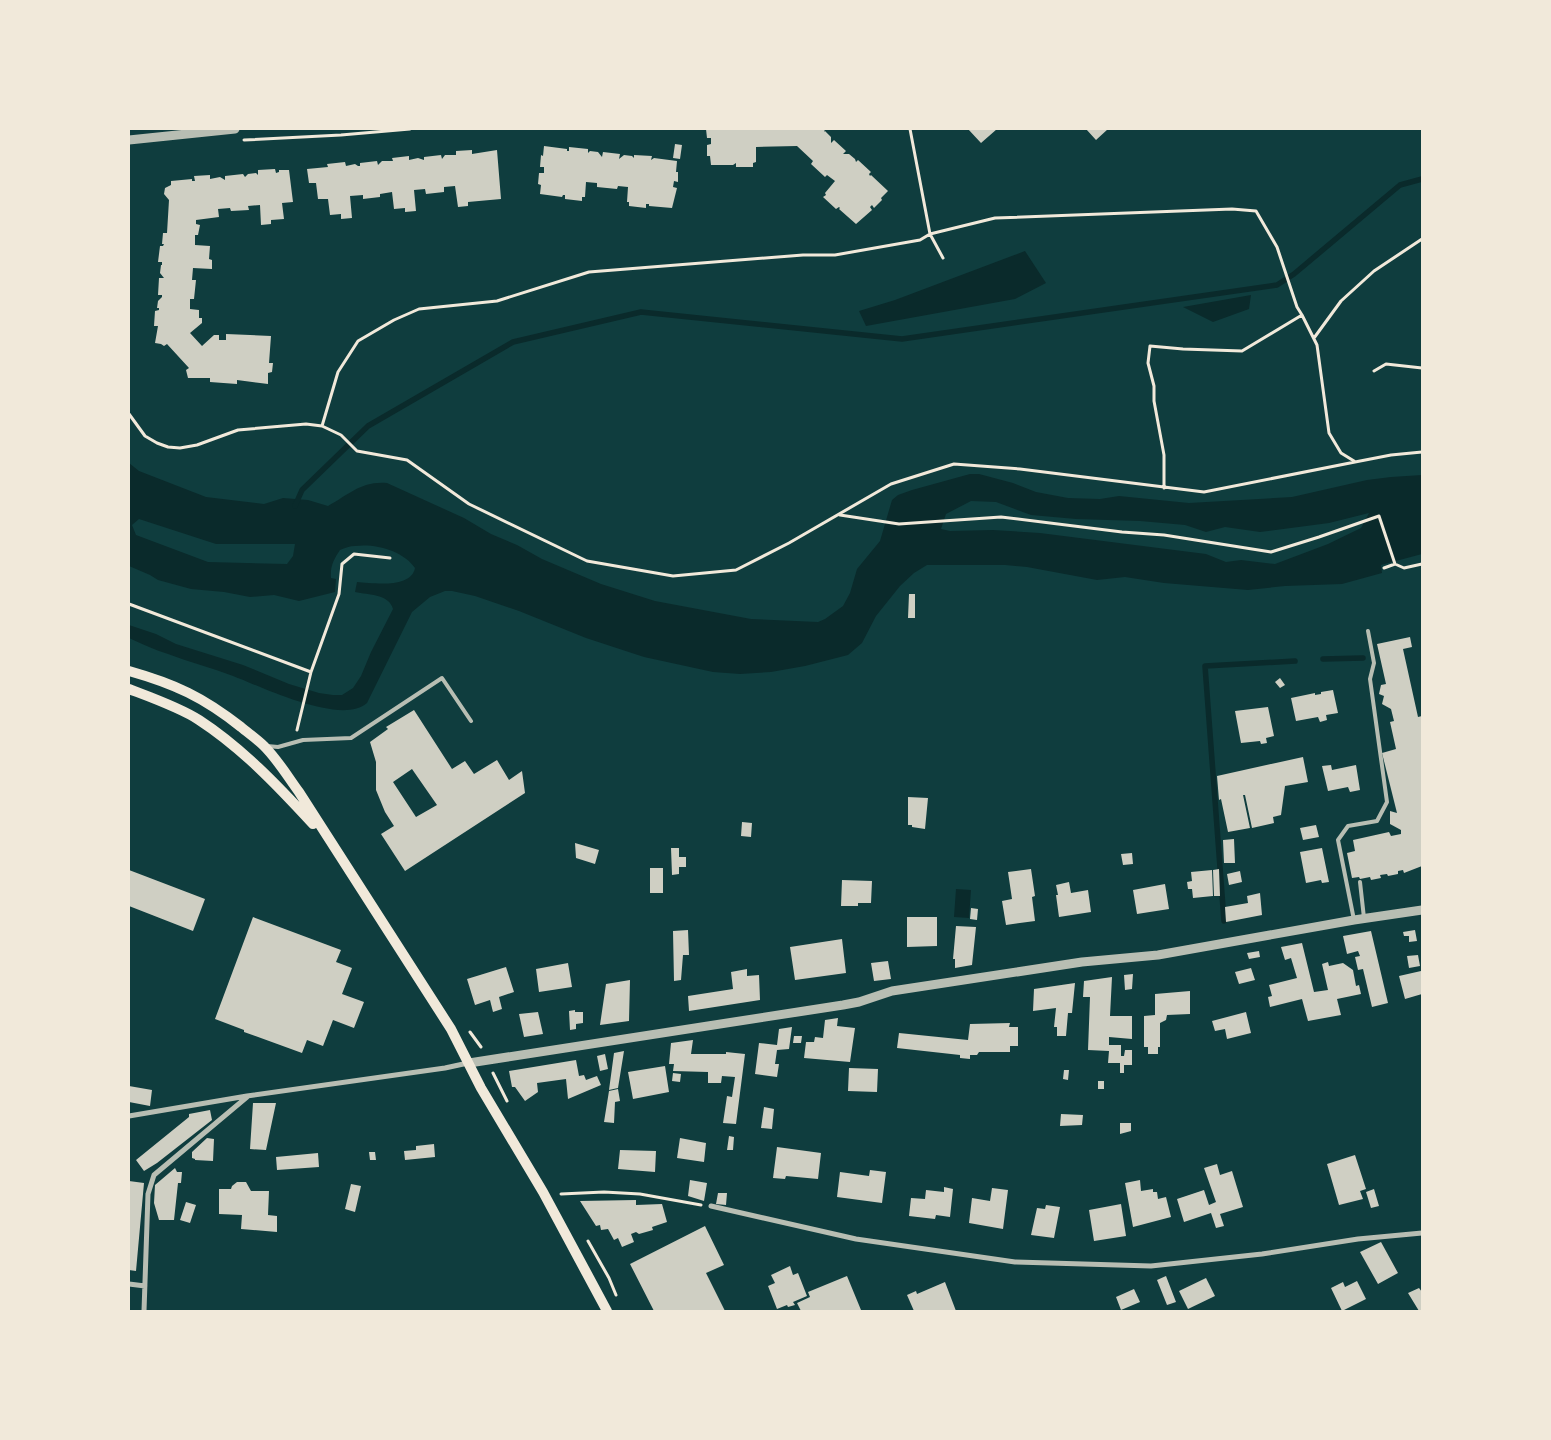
<svg xmlns="http://www.w3.org/2000/svg" width="1551" height="1440" font-family="'Source Sans 3',sans-serif">
<style>
.water{fill:#0a2a2b;fill-rule:evenodd}
.lines{fill:none;stroke-linecap:round;stroke-linejoin:round}
.stream{stroke:#0a2a2b;stroke-width:5.5}
.building{fill:#cfcfc3;fill-rule:evenodd}
.path{stroke:#f1e9da;stroke-width:3}
.service{stroke:#b8beb3;stroke-width:4}
.minor{stroke:#b8beb3;stroke-width:5}
.tertiary{stroke:#b8beb3;stroke-width:9}
.secondary{stroke:#f1e9da;stroke-width:10}
</style>
<rect width="100%" height="100%" fill="#0f3d3e"/>
<!-- water -->
<path class="water" d="M1025 251 1046 283 1015 299 866 326 859 311 895 300Z
M1251 295 1249 309 1213 322 1183 307Z
M129 463 139 471 206 497 264 504 283 498 308 500 328 506C350 494 361 481 387 483L464 518 491 534 517 545 542 559 601 584 655 601 751 619 818 622 825 619 843 606 850 593 857 569 880 541 892 500 898 495 912 490 970 474H979L1013 483 1036 492 1068 498 1100 499 1119 496 1189 503 1292 497 1367 480 1391 477 1422 475V554L1381 565 1382 573 1342 584 1285 586 1248 590 1164 583 1125 577 1097 580 1027 567 1005 565H927L914 573 900 586 876 616 862 643 848 655 805 666 771 672 740 674 713 672 644 657 586 638 519 611 475 596 452 591H445L430 597 412 612 367 703C341 726 262 687 233 676 212 668 189 662 168 654 155 650 142 644 129 638V625L156 634 176 644 243 665 289 684 319 693 333 695H342L353 688 361 676 371 652 393 609C389 594 369 595 355 592L357 582C373 583 411 589 415 568 404 551 375 543 355 546 350 546 345 548 340 550 334 559 330 566 331 578L336 579 335 592 299 601 274 595 250 597 224 592 191 589 158 580 150 575 129 566ZM971 501 996 502 1031 515 1076 519 1140 521 1185 525 1206 532 1225 527 1260 532 1329 523 1369 513 1361 528 1328 544 1275 564 1241 560 1226 562 1206 554 1040 533 993 530 950 531 941 529 946 514ZM139 519 216 544H295L293 556 287 564 208 562 136 535 132 525Z
M956 889 971 890 969 918 954 917Z"/>
<g class="lines">
<!-- stream -->
<path class="stream" d="M295 506 302 490 368 426 513 342 641 312 902 339 1277 285 1294 274 1400 185 1422 179
M1323 659 1363 658
M1224 921 1205 666 1295 661"/>
</g>
<!-- building -->
<path class="building" d="M706 129H825L824 132 825 131 831 137V143L834 140 846 151 843 154H849L855 159 856 162 858 160 871 172 869 174 870 176 871 175 888 191 881 198 882 200 874 208 872 205 870 207 872 210 856 224 839 209 840 208 839 207 836 209 823 197 826 195 825 193 835 181 827 175 825 177 811 164 813 161 797 146 756 147V162L753 163V167H736V163L733 165H711L710 156H707V145L711 144V138H707Z
M968 129H997L981 143Z
M1086 129H1108L1096 140Z
M675 144 682 145 680 159 673 158Z
M544 146 567 149V151H569V147L588 149V153L590 151 598 152 602 157 603 152 620 154 619 159 624 155 632 156 634 158V155L652 156 651 160 654 158 677 161 676 172H678V182L674 181 673 187 677 188 672 208 649 206V204H646V208L629 206V202H627L628 187 618 186 617 189 597 187V183L586 182 585 197H582V201L565 199V195H563L562 197 540 194 541 185 538 184 539 173H544V167H540L541 155 543 156Z
M472 150V154L497 150 501 199 468 202V206L458 207 455 186 444 187V192L426 194 425 189 414 190 416 211 405 212V208L394 209 392 192 380 194V197L363 199V195L350 196 352 218 341 219V214L330 215 328 199H318L316 183H309L307 169 328 167 327 164 345 162 346 166 355 164 358 166H360V163L377 161 378 165 382 161H393L392 158 409 156V160L418 158 424 160V157L441 155 442 159 445 155H456V151Z
M275 169 276 173 279 172V170H289L293 202 282 203 284 219 271 220V224L261 225 260 205 248 206 249 210 231 211 230 208 218 209 219 217 196 220V224L200 225 198 235H195V245L210 246 209 259 212 260V269L193 268 192 280H196L194 299H190V309L199 310V318H202V323L190 333 202 346 214 335H219V340H226V334L271 336 269 363H273L272 372 268 373V384L237 380V384L210 382V378H188L186 370 189 368 167 344 164 346 161 344 155 343 158 326H154L155 311 159 310V308H157L158 301 162 297V295H158L159 278H164L160 273 161 265H162V262H158L160 246H163L164 244H162L163 233H167L169 200 164 194 165 188 171 185V181L192 179V181H195L194 176 210 175V179L220 177 225 180V176L243 174 245 177 248 174 256 173 258 175V170Z
M909 594H915V618H908Z
M1410 637 1412 647 1403 649 1418 717 1422 716V866L1404 873 1403 870 1398 871V874L1388 876 1387 874 1380 875 1381 878 1371 880 1370 877 1360 879 1359 877 1352 878 1347 853 1355 851 1353 840 1389 832 1391 836 1401 834V830L1390 824V811L1397 813 1382 753 1396 749 1390 722 1394 721 1391 709 1382 704 1384 696 1379 694 1381 685 1386 684 1377 644Z
M1280 678 1285 685 1280 688 1275 682Z
M1333 690 1338 713 1326 715 1327 720 1320 722 1318 717 1296 721 1291 698 1315 693V695L1321 694V692Z
M1268 707 1274 736 1266 738 1267 743 1261 744 1260 741 1241 743 1235 711Z
M414 710 452 769 465 761 474 774 497 760 509 780 522 771 525 793 405 871 381 834 394 826 385 812 376 790V762L370 742 388 729 386 727ZM412 769 437 805 416 817 393 782Z
M1303 757 1308 782 1285 786 1281 815 1273 817 1274 823 1252 828 1245 795H1243L1250 828 1228 832 1221 799 1219 800 1217 776Z
M1331 765 1332 770 1356 765 1360 790 1350 792 1348 787 1328 791 1322 766Z
M908 797 928 798 925 829 912 827V825H908Z
M742 822 752 823 751 837 741 836Z
M1316 825 1319 837 1303 840 1300 828Z
M1234 839 1235 863H1224L1223 840Z
M575 843 599 850 595 864 576 858Z
M671 848H679V857H686V867H679V874L672 875Z
M1322 848 1329 882 1322 883 1321 880 1306 883 1300 852Z
M1132 853 1133 864 1123 865 1121 854Z
M650 868H663V893H650Z
M1031 869 1035 896 1032 897 1035 921 1006 925 1002 901 1012 899 1008 872Z
M1219 869 1220 896H1214L1213 870Z
M129 870 205 899 193 931 129 906Z
M1212 870 1213 896 1193 898 1192 889H1188L1187 882 1192 881 1191 872Z
M1240 871 1242 882 1229 885 1227 874Z
M842 880 872 881 871 903H858V906H841Z
M1069 882 1071 893 1088 890 1091 912 1059 917 1056 895H1058L1056 885Z
M1165 884 1169 909 1137 914 1133 890Z
M1260 893 1262 915 1226 922 1225 907 1248 903 1247 896Z
M971 908 978 909 977 920 970 919Z
M253 917 341 950 336 962 352 968 342 994 364 1002 354 1028 333 1020 323 1046 307 1040 302 1053 244 1032V1030L215 1019Z
M907 917H937V946L907 947Z
M956 926 976 927 972 965 955 968V959H953Z
M688 930 689 955H683L681 980 674 981 673 931Z
M1415 930 1417 941 1409 942V936H1404L1403 932Z
M1371 931 1388 1003 1372 1007 1363 969 1358 970 1355 957 1360 956 1358 951 1347 954 1343 936Z
M842 939 846 973 795 980 790 947Z
M1302 943 1314 992 1328 990 1322 964 1328 962 1329 966 1343 963 1353 970 1356 986 1359 985 1361 994 1337 999 1341 1015 1308 1021 1302 999 1270 1007 1268 997 1272 996 1269 985 1297 978 1291 958 1285 960 1281 947Z
M1259 951 1260 957 1249 959 1247 953Z
M1418 955 1420 966 1409 968 1407 956Z
M888 961 891 979 874 981 871 963Z
M568 963 572 987 539 992 536 969Z
M506 967 514 992 499 997 502 1009 493 1012 490 1000 475 1005 467 979Z
M1251 968 1255 980 1239 984 1235 972Z
M747 969V976L759 975 760 1000 689 1011 688 996 733 989 731 972Z
M1421 971 1422 994 1405 999 1399 976Z
M1133 974 1132 989 1125 990 1124 975Z
M1112 977 1110 1016H1132V1039L1109 1037V1045H1121V1056H1124L1125 1050H1132V1065H1124V1073H1120V1063H1108L1109 1051 1088 1050 1090 997H1083L1084 981Z
M630 980 629 1021 600 1025 606 984Z
M1075 983 1072 1013H1068L1066 1036H1057V1027H1054L1056 1008 1033 1011 1034 989Z
M1190 991V1014L1167 1015 1166 1020 1160 1023V1047H1158V1054H1148V1047H1144V1016L1155 1015V994Z
M575 1010V1012H583V1023L576 1024V1029L570 1030 569 1011Z
M538 1012 543 1034 524 1037 519 1014Z
M1246 1012 1251 1033 1227 1039 1225 1029 1215 1031 1212 1021Z
M838 1018 837 1026 855 1028 850 1062 804 1058 806 1042H814L815 1037 823 1038 825 1020Z
M1010 1023 1009 1027H1018V1046H1010V1052H979L977 1055H970V1059L960 1058V1055L897 1048 899 1033 968 1040 970 1024Z
M792 1027 789 1049 777 1050 775 1064H779L777 1077 755 1074 759 1043 777 1045 779 1029Z
M794 1036H802L801 1043H793Z
M693 1040 691 1054H726V1052L745 1054 736 1124 723 1123 727 1096 732 1097 735 1077 722 1076 721 1083H708V1072L673 1071 674 1064H669L671 1043Z
M624 1051 618 1088 609 1090 614 1053Z
M605 1054 608 1069 600 1071 597 1056Z
M576 1060 579 1076 584 1075 586 1080 597 1076 601 1085 568 1099 566 1079 537 1083 538 1092 525 1101 515 1087H512L509 1071Z
M665 1066 669 1092 633 1099 628 1072Z
M849 1068 878 1069 877 1092 848 1091Z
M1064 1070H1069L1068 1080 1063 1079Z
M673 1073 681 1074 680 1082 672 1081Z
M1098 1081H1104V1089H1098Z
M129 1086 152 1090 150 1106 129 1102Z
M618 1089 620 1101 615 1102 614 1123 604 1122 609 1091Z
M253 1103H276L266 1150 250 1149Z
M764 1107 774 1109 772 1129 761 1128Z
M210 1110 212 1120 157 1163 144 1171 136 1160 189 1117V1114Z
M1061 1114 1083 1115 1082 1125 1060 1126Z
M1120 1123H1131V1131L1120 1134Z
M729 1136 734 1137 733 1150H727Z
M207 1138 214 1139 213 1161 195 1160V1159L192 1158V1152Z
M680 1138 706 1143 704 1162 677 1158Z
M434 1144 435 1157 405 1160 404 1151 416 1150V1146Z
M777 1147 821 1153 818 1179 786 1176 785 1179 773 1178Z
M620 1150 656 1151 655 1172 618 1169Z
M369 1152H375L376 1160H370Z
M318 1153 319 1167 277 1170 276 1157Z
M1355 1155 1366 1189 1360 1191 1363 1199 1339 1205 1327 1164Z
M1217 1164 1220 1175 1232 1171 1243 1207 1220 1214 1224 1226 1216 1228 1211 1213 1184 1222 1177 1199 1204 1190 1209 1205 1216 1202 1204 1168Z
M175 1168 177 1172H182L181 1183H178L174 1220H159L154 1203 155 1185Z
M870 1170 886 1172 882 1203 837 1197 840 1172 869 1176Z
M690 1180 707 1183 704 1201 688 1196Z
M1140 1180 1141 1191 1153 1189V1192H1157L1158 1199 1166 1197 1171 1217 1133 1227 1125 1183Z
M129 1181 144 1183 136 1271 129 1270Z
M237 1182H246L251 1191H269L268 1215 277 1216V1232L241 1229 242 1215 219 1214V1189H231L232 1186Z
M351 1184 361 1186 355 1212 345 1209Z
M944 1187 953 1189 950 1217 936 1215 935 1219 909 1216 911 1198 925 1199 926 1190 944 1192Z
M992 1188 1008 1190 1003 1229 969 1223 972 1198 990 1201Z
M1374 1189 1379 1206 1371 1208 1366 1192Z
M718 1193H727L726 1205 716 1204Z
M636 1200V1205L662 1204 667 1222 652 1227 653 1230 639 1234 636 1232 631 1234 634 1242 622 1247 618 1238 614 1240 608 1229 601 1230 600 1225 596 1226 580 1201Z
M186 1202 196 1205 190 1223 180 1220Z
M1121 1204 1126 1236 1094 1241 1089 1210Z
M1046 1205 1060 1207 1054 1238 1031 1235 1037 1208 1045 1209Z
M705 1226 724 1265 706 1273 725 1311H654L630 1264Z
M1381 1242 1398 1273 1378 1284 1360 1252Z
M790 1266 793 1275 798 1273 807 1296 793 1302 795 1305 788 1307 787 1305 777 1309 768 1286 775 1283 771 1275Z
M847 1276 861 1310 801 1311 797 1303 810 1297 808 1292Z
M1166 1276 1176 1302 1167 1305 1157 1280Z
M1206 1278 1215 1296 1188 1309 1179 1291Z
M1357 1281 1366 1299 1342 1311 1331 1288 1343 1282 1345 1287Z
M945 1282 956 1311H914L907 1295 916 1291 917 1294Z
M1419 1288 1422 1292V1311H1419L1408 1293Z
M1134 1289 1140 1302 1121 1310 1116 1297Z"/>
<g class="lines">
<!-- path -->
<path class="path" d="M244 140 341 135 410 129
M943 258 930 234 995 218 1232 209 1256 211 1277 247 1297 307 1302 315 1317 345 1329 433 1341 453 1354 461
M1314 338 1341 301 1374 271 1422 239
M1374 371 1386 364 1422 368
M129 414 145 436 157 443 168 447 180 448 197 445 238 430 306 424 322 426 341 435 357 451 407 460 469 504 587 561 673 576 736 570 789 543 891 484 954 464 1020 469 1204 492 1355 462 1391 455 1422 452
M322 426 338 372 358 341 394 320 419 309 497 301 589 272 803 255H835L920 240 930 234 910 129
M1164 488V455L1154 401V386L1148 363 1150 346 1183 349 1242 351 1302 315
M840 515 899 524 1001 517 1122 532 1164 535 1271 552 1319 537 1379 516 1395 564
M1384 568 1395 564 1404 568 1422 564
M129 604 311 672 297 730
M311 672 339 594 342 564 354 554 390 558
M470 1032 481 1047
M493 1073 507 1101
M561 1194 604 1192 640 1194 701 1205
M588 1241 609 1278 616 1295"/>
<!-- service -->
<path class="service" d="M267 746 278 747 303 740 351 738 442 678 471 721
M1360 882 1364 918
M1354 920 1338 840 1348 826 1377 821 1387 802 1370 679 1374 663 1368 631"/>
<!-- minor -->
<path class="minor" d="M129 1116 247 1096 445 1068 468 1063
M711 1206 856 1239 1015 1262 1151 1266 1262 1254 1358 1239 1422 1233
M129 1284 145 1286
M144 1311 148 1194 154 1175 247 1097"/>
<!-- tertiary -->
<path class="tertiary" d="M129 140 235 129
M469 1063 843 1005 859 1002 892 991 1082 962 1158 955 1354 920 1422 910"/>
<!-- secondary -->
<path class="secondary" d="M129 671C175 684 203 697 241 727 248 733 257 739 264 746 278 760 288 777 299 792L451 1029 481 1088 543 1192 607 1311
M129 689C150 697 181 708 199 720 242 748 278 786 313 824"/>
</g>
<!-- border -->
<rect width="1551" height="1440" fill="none" stroke="#f1e9da" stroke-width="260"/>
</svg>
